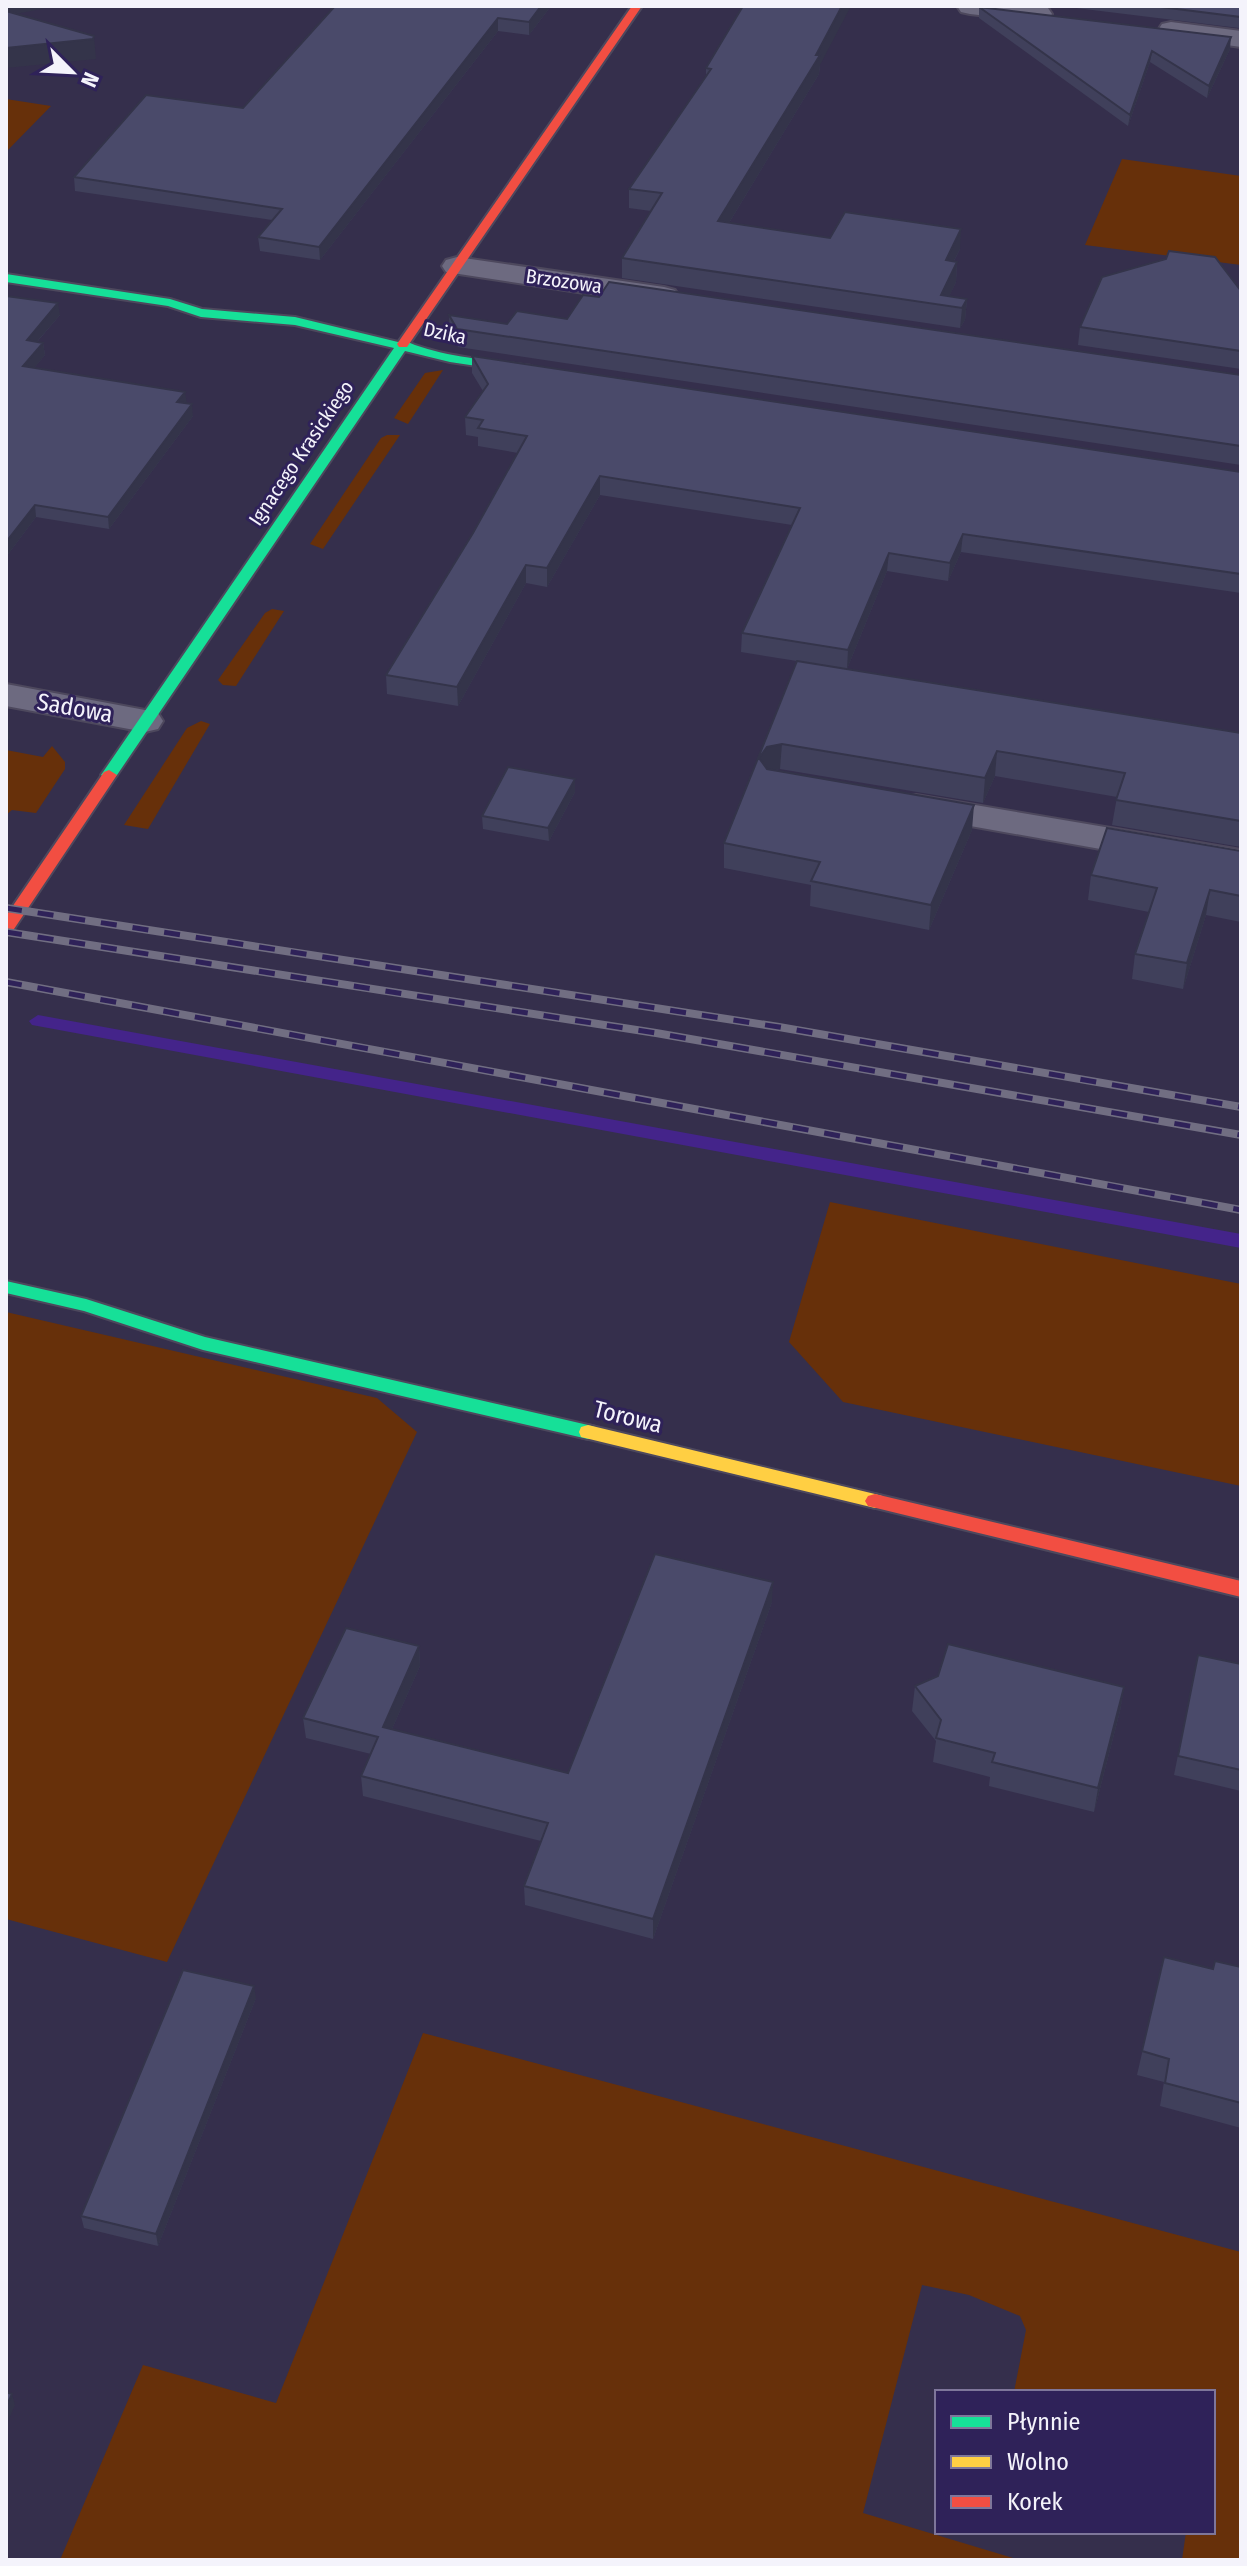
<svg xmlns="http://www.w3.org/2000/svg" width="1247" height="2566" font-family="'Fira Sans Condensed',sans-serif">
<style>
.green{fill:#67300a}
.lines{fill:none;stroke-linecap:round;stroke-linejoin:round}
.stream{fill:#44248a;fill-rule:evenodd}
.street-casing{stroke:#4d485d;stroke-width:4}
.fast-casing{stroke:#4d485d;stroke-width:4}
.slow-casing{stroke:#4d485d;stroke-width:4}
.jam-casing{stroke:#4d485d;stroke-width:4}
.street{fill:#6d6a80;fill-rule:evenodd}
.fast{fill:#16e098;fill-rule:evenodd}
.slow{fill:#ffcf43;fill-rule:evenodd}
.jam{fill:#f24e42;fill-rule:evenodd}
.rail-casing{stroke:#716e82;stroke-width:8}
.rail{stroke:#2f2259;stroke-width:5;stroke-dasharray:16;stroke-linecap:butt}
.wall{fill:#40405b}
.shaded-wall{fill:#34344a}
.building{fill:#4a4a6a;stroke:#34344a;stroke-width:2}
.labels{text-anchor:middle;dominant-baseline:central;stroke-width:6;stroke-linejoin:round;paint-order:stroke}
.far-street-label{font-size:20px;fill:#f4f3fb;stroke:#2f2259}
.street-label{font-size:24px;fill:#f4f3fb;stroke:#2f2259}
</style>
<rect width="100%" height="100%" fill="#352f4c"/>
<!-- green -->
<path class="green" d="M6 99 51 106 6 152Z
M1122 159 1241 176V265L1085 245Z
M443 370 408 424 394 418 425 373Z
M387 435H400L323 549 310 544 381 438Z
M272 609 284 611 236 686 223 685 218 680 265 613Z
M201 721 210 724 148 829 124 825 187 728Z
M52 746 65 762V769L36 813 12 810 6 815V750L43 757Z
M830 1202 1241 1284V1486L843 1402 789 1342Z
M6 1312 377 1398 417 1432 167 1962 6 1919Z
M423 2033 1241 2252V2560H1182L1186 2532H1213V2392H1014L1026 2330 1020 2316 969 2295 922 2285 863 2513 1020 2560H60L143 2365 276 2403Z"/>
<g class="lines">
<!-- stream -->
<path class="stream" d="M38 1015 1241 1234V1248L32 1025 29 1021Z"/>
<defs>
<path id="street" d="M957 6H1038L1048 8 1052 14 1048 20 1039 22 970 14 961 12Z
M1171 22 1241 31V47L1162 36 1158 30 1162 24Z
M457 257 664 287 675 290 679 296 675 302 664 305 446 272 442 266 446 260Z
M6 684 145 710 158 713 163 721 158 729 145 732 6 706Z
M916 795 1241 850V874L903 814 897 806 903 798Z"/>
<path id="fast" d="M6 274 170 299 202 309 295 317 398 342 403 340C440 357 489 360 531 366L537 370 531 374 450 362 405 351 117 775 109 780 101 775 394 348 295 325 201 317 168 306 6 282Z
M6 1281 86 1299 205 1337 588 1425 595 1427 597 1432 595 1437 588 1439 203 1350 84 1311 6 1293Z"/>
<path id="slow" d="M588 1425 875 1494 882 1496 885 1501 882 1506 875 1508 581 1437 579 1432 581 1427Z"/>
<path id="jam" d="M632 6H642L407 347H399L397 344Z
M109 770 117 775 12 932 6 933V916L104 772Z
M875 1494 1241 1581V1597L868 1506 865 1501 868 1496Z"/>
</defs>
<!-- street casing -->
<use href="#street" class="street-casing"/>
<!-- fast casing -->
<use href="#fast" class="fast-casing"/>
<!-- slow casing -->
<use href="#slow" class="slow-casing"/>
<!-- jam casing -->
<use href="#jam" class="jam-casing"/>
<!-- street -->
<use href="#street" class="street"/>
<!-- fast -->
<use href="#fast" class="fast"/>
<!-- slow -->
<use href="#slow" class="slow"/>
<!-- jam -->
<use href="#jam" class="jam"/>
<defs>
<path id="rail" d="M6 908 779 1027 1241 1107
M6 932 656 1033 1241 1135
M6 982 1241 1210"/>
</defs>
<!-- rail casing -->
<use href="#rail" class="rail-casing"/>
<!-- rail -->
<use href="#rail" class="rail"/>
</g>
<!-- wall -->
<path class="wall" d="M335 6H551L529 35 498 31 320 260 260 251 258 237 272 220 75 191 74 177 243 108Z
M1060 6H1241V24L1239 28Z
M979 7 1230 49 1207 98 1150 62 1128 126 979 18Z
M820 65 819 74 729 223 830 238 960 249 954 261 957 262 956 282 949 296 967 299 965 320 960 328 622 278V258L651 211 629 208V189L706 77V68Z
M1241 291V369L1078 345 1080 327Z
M6 296 60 315 37 342 43 343 45 355 34 368 186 403 193 416 109 529 36 517 6 557Z
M449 315 507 324 567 319 1241 375V465L458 347 450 333Z
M472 356 1241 472V593L961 552 948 581 887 571 847 669 1241 733V847L1112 825 1117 797 995 776 983 803 780 769 775 770 972 830 929 930 810 906 811 885 724 868V843L797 661 741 652 742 633 792 525 600 495 547 587 526 583 458 706 387 694 386 675 473 533 518 453 478 446V437L466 435 465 417 483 391 472 373Z
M575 792 549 841 483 829 482 816Z
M1241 851V922L1206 915 1183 989 1132 979 1135 954 1149 912 1088 900 1091 875Z
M772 1602 653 1939 525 1905 524 1886 541 1841 363 1796 361 1776 371 1754 306 1738 303 1718 419 1646 420 1666 392 1729 568 1773Z
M1198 1655 1241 1664V1791L1174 1775Z
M915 1686 1124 1687 1120 1711 1094 1812 989 1786 990 1777 933 1762 936 1741 912 1711Z
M1164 1957 1213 1969 1241 1967V2128L1160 2106 1164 2082 1137 2075Z
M256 1998 158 2246 84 2228 81 2216Z"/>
<!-- shaded-wall -->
<path class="shaded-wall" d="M6 6H56L6 16Z
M541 6H551L529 35V22Z
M842 6H851L820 65 819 74 718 241V221L816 55Z
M498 18V31L320 260 319 247Z
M94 36 96 59 6 68V48Z
M1231 37 1230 49 1207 98 1209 86Z
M1152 51 1150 62 1128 126 1130 115Z
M961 229 960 249 944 280 946 260Z
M957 262 956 282 945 305 941 295Z
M967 299 965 320 960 328 962 308Z
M58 303 60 315 28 352 27 340Z
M43 343 45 355 25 379 23 366Z
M185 392 187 404 177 402Z
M192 404 193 416 109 529 108 517Z
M600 476V495L547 587V568Z
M35 505 36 517 6 557V542Z
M963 534 961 552 948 581 950 563Z
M889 553 887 571 847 669 848 650Z
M526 565V583L458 706 457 687Z
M8 725 10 738 6 745V728Z
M782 744 780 769 766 772 759 758 767 747Z
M997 751 995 776 983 803 985 778Z
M575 779V792L549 841 548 828Z
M974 805 972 830 929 930 931 905Z
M1210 890 1206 915 1183 989 1187 963Z
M773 1582 772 1602 653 1939V1919Z
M419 1646 420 1666 384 1747 383 1727Z
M1124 1687 1120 1711 1094 1812 1098 1788Z
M254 1986 256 1998 158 2246 156 2234Z
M12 2394 15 2405 6 2426V2407Z"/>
<!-- building -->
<path class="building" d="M335 6H541L529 22 498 18 319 247 258 237 282 209 74 177 146 95 243 108Z
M743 6H842L816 55H820L718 221 830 238 845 212 961 229 946 260 957 262 941 295 967 299 962 308 622 258 662 193 629 189 711 69 706 68Z
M1153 6H1241V17Z
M979 7 1231 37 1209 86 1152 51 1130 115Z
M6 11 94 36 93 39 6 48Z
M1169 251 1215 257 1241 291V351L1080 327 1102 277 1166 259Z
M609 282 1241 375V446L457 329 449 315 507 324 517 311 567 319 583 295 599 297Z
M6 296 58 303 27 340 43 343 23 366 185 392 177 402 192 404 108 517 35 505 6 542Z
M472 356 1241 472V574L963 534 950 563 889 553 848 650 742 633 800 508 600 476 547 568 526 565 457 687 386 675 473 533 527 436 478 428 483 420 465 417 488 384Z
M797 661 1241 733V821L1116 800 1125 773 997 751 985 778 782 744 767 747 759 758 767 769 974 805 931 905 811 881 820 862 724 843Z
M508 767 575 779 548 828 482 816Z
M1107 828 1241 851V896L1210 890 1187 963 1135 954 1157 888 1091 875Z
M655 1554 773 1582 653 1919 524 1886 548 1823 361 1776 378 1737 303 1718 346 1628 419 1646 383 1727 568 1773Z
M948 1644 1124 1687 1098 1788 992 1762 995 1753 936 1738 941 1720 915 1686 938 1676Z
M1198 1655 1241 1664V1770L1178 1756Z
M1164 1957 1213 1969 1215 1961 1241 1967V2103L1165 2083 1169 2059 1142 2051Z
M183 1970 254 1986 156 2234 81 2216Z
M6 2392 12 2394 6 2407Z"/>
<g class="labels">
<!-- far-street labels -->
<g class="far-street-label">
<text transform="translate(564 281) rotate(8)">Brzozowa</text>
<text transform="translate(445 333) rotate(12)">Dzika</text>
<text transform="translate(301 453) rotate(-56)">Ignacego Krasickiego</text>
</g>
<!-- street labels -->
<g class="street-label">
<text transform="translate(75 708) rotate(10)">Sadowa</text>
<text transform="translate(628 1417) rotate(14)">Torowa</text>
</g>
</g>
<!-- border -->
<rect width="1247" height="2566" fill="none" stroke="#f4f3fb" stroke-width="16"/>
<!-- legend -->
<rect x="935" y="2390" width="280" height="144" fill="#2f2259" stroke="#7e769a" stroke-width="2"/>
<rect x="951" y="2416" width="40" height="12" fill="#16e098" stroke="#7e769a" stroke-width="2"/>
<text x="1007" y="2430" font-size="24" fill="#f4f3fb">Płynnie</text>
<rect x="951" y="2456" width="40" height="12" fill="#ffcf43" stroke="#7e769a" stroke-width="2"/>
<text x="1007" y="2470" font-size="24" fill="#f4f3fb">Wolno</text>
<rect x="951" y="2496" width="40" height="12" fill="#f24e42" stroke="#7e769a" stroke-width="2"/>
<text x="1007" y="2510" font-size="24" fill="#f4f3fb">Korek</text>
<!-- north arrow -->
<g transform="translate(72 72) rotate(114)" stroke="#2f2259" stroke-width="6" paint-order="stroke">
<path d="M0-6L14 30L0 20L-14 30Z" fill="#f4f3fb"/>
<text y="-12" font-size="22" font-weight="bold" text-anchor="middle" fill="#f4f3fb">N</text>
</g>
</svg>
